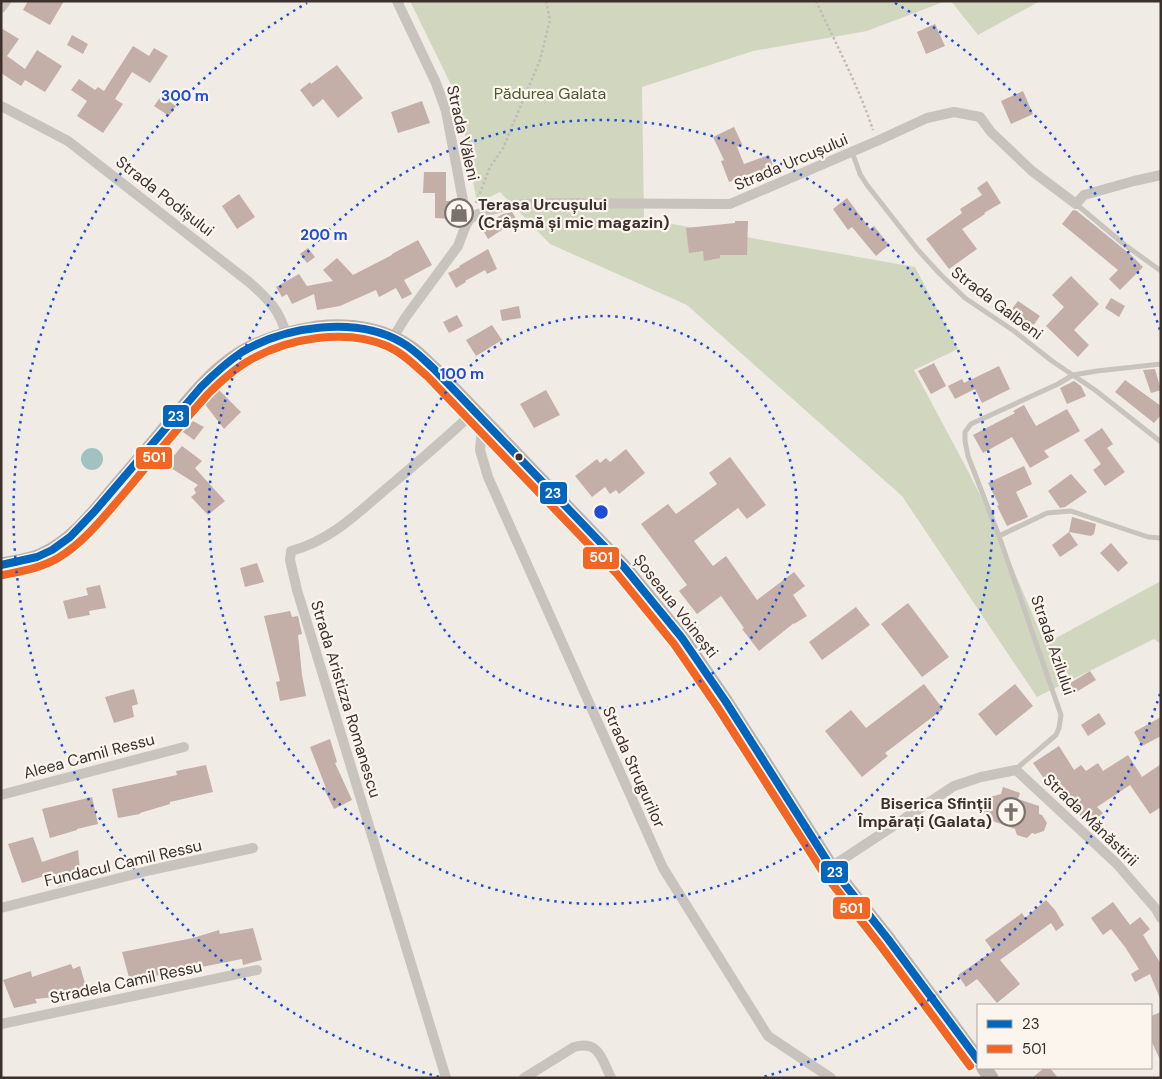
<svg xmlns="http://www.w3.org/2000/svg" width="1162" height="1079" font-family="'DM Sans',sans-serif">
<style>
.green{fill:#d1d6bf}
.water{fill:#a1c2c1}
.building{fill:#c3afa7}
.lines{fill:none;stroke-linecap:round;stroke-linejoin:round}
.path{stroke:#c2bbb6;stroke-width:2.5;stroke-dasharray:2.5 2.5;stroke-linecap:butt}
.lane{stroke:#c9c3be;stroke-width:5}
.street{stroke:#c9c3be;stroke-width:10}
.secondary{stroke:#bab3ae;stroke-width:15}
.bus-1-casing{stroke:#fbf5ee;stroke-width:11}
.bus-2-casing{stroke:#fbf5ee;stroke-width:11}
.bus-1{stroke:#0065bd;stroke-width:8}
.bus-2{stroke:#f26522;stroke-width:8}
.ring{fill:none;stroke:#1d4ed8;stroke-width:2.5;stroke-dasharray:2.5 5}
.bus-dot{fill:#3b302b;stroke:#fbf5ee;stroke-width:2}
.labels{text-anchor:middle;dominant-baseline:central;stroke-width:4.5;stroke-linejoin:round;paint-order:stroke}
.park-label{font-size:16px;fill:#4a5a2e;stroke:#fbf5ee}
.street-label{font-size:16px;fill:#3b302b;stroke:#fbf5ee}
.poi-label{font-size:16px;font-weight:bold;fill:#3b302b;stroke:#fbf5ee;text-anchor:start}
.centre{fill:#1d4ed8;stroke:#fbf5ee;stroke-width:2.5}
.ring-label{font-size:15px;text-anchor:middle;font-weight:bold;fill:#1d4ed8;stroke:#fbf5ee;stroke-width:4.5;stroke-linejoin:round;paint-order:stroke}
.line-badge{stroke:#fbf5ee;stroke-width:2}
.badge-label{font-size:14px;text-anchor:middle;font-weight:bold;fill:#fff}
</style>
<rect width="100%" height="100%" fill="#f0ebe5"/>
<!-- green -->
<path class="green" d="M410 1H946L867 31 753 51 642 87 644 219 915 267 958 349 914 370 968 471 992 519 1045 644 1161 581V644L1154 639 1037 697 902 496 687 305 550 244 500 192 477 203 459 101Z
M951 1H1040L978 35Z"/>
<!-- water -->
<path class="water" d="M81 459a11 11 0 1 1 22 0a11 11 0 1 1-22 0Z"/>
<!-- building -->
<path class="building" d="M28 1H64L50 25 23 10Z
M935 24 945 46 926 54 917 32Z
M1 28 19 39 7 56 25 69 37 50 62 66 45 92 25 80 21 86 1 73Z
M72 35 88 44 83 54 67 45Z
M133 46 149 56 154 48 168 56 150 83 132 72 115 99 123 104 103 133 77 116 87 101 71 90 79 79 95 90 98 87 104 91Z
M337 65 363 98 338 118 323 99 313 107 300 90 310 82 311 84Z
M1023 91 1033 114 1011 124 1001 101Z
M161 96 176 106 169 116 154 106Z
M422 101 430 123 398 133 391 112Z
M734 127 742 144 737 147 744 164 769 155 777 176 764 181 760 170 729 182 721 161 724 160 713 137Z
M424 172H446V201H453L452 219 435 218V193H423Z
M987 181 1001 203 984 213 985 214 962 229 977 249 949 269 926 239 962 213 960 209 982 195 977 188Z
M239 194 255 217 237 229 222 206Z
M847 198 870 229 874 226 889 245 876 256 852 227 848 230 833 209Z
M1073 210 1077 211 1131 255 1143 267 1120 290 1109 279 1118 270 1062 224Z
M512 212 517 220 488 239 481 227 503 214Z
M735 221H748L747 255H720V258L704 261 703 251 689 253 686 228 735 223Z
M418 240 432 265 404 280 412 294 402 299 396 288 379 297 376 290 340 306 317 310 314 294 292 304 287 294 282 297 276 287 299 274 307 286 333 281 323 270 337 258 353 275 392 255V254Z
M308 248 315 257 307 263 300 254Z
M488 249 497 269 487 274 485 270 465 281 466 282 456 288 448 273 460 267 459 266Z
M1071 276 1099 304 1074 330 1089 345 1078 357 1046 326 1064 307 1052 295Z
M1111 298 1125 306 1119 317 1105 308Z
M1018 301 1040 316 1030 330 1008 314Z
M519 306 521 318 502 321 500 310Z
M457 315 463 326 449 333 443 322Z
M492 325 502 340 476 356 466 340Z
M934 363 946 386 931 394 918 371Z
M999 366 1010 389 982 403 975 389 955 399 948 386 962 379 964 383Z
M1155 369 1161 390 1151 393 1143 370Z
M1125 380 1161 406V415L1154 423 1115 392Z
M1074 381 1081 386 1086 396 1067 404 1060 388Z
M218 389 241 412 224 429 204 403Z
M546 390 560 415 534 428 520 404Z
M1024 405 1036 426 1067 409 1080 431 1044 451 1049 457 1030 468 1012 437 983 453 973 435 1015 413 1013 411Z
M193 421 204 427 194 440 183 432Z
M1102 428 1113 444 1107 448 1125 472 1105 486 1093 470 1101 464 1084 440Z
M182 446 202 461 195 468 225 501 208 515 191 497 196 493 194 489 198 485 166 465Z
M626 449 645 473 619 494 616 490 610 494 605 487 592 497 575 476 597 459 600 463 606 458 610 462Z
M730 457 766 505 747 519 738 508 694 541 713 566 726 556 757 600 794 572 805 586 793 595 807 616 794 624V623L759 651 742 629 744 628 721 596 697 614 679 591 687 585 641 524 668 504 676 514 717 484 709 473Z
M1024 466 1032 484 1016 492 1028 517 1007 526 997 506 999 505 988 483Z
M1071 474 1087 492 1065 507 1060 508 1048 491Z
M1072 517 1096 524 1094 534 1091 536 1069 532Z
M1069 532 1078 545 1060 557 1052 545Z
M1111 543 1128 563 1118 572 1100 553Z
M257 563 264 582 245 587 240 568Z
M100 585 106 608 89 611 90 615 68 619 63 601 88 595 86 588Z
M908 603 949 657 922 677 881 624Z
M856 607 870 625 822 660 809 642Z
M290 611 292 617 298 616 302 634 298 635 302 675 306 696 280 701 276 682 280 681 264 616Z
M1090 671 1096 680 1073 694 1067 685Z
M924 684 943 709 885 753 888 756 862 777 825 731 851 710 866 728Z
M1015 684 1033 706 996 736 978 714Z
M134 689 138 704 132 706 134 717 114 723 105 697Z
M1099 713 1106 724 1088 736 1081 725Z
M1161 717V736L1142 746 1134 732Z
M330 739 337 762 335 763 352 800 334 809 324 789 326 788 310 747Z
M1059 746 1074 770 1081 765 1086 771 1098 763 1103 771 1128 755 1142 777 1161 764V807L1150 814 1130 785 1097 807 1103 813 1089 825 1065 799 1062 801 1046 780H1045L1033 763Z
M206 765 213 792 170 802V804L140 813V814L118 818 112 789 177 775 176 771Z
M1003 787 1020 793 1018 799 1039 806V814L1042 815 1047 823 1044 831 1035 834 1032 833 1027 838 1017 835 1015 829 987 819 984 815 983 811 984 805 990 797 1001 794Z
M92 797 98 824 77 829V830L50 838 42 809Z
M33 837 42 862 78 850 81 878 58 887 54 873 22 883 8 844Z
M1046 900 1055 910 1064 925 1056 931 1051 923 1000 960 1020 984 997 1003 977 979 966 987 958 975 993 951 985 940 1022 913 1025 918Z
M1113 902 1130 925 1140 917 1150 929 1143 935 1161 964V1001L1150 974 1135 982 1131 974 1139 969 1125 947 1111 929 1103 935 1091 918Z
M253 928 262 960 243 965 242 959 130 981 122 952 193 938 219 930 220 934Z
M71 964 73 969 80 966 86 987 77 990V995L35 999 37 1003 14 1008 3 980 31 971 32 977Z
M1161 1012V1062L1151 1040V1016Z
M1044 1068H1050L1058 1078H1032Z"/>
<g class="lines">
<!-- path -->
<path class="path" d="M816 1C836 44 858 85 873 130
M476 203 490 167 503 148 540 60 550 20 546 1"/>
<!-- lane -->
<path class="lane" d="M852 152 860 174 867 185 918 250 940 274 965 298 1014 331 1052 361 1095 390 1161 442
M1076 204 1125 245 1161 271
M999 536 1047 513 1071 511 1148 537 1161 538
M1016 769 1056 735 1059 728 1061 715 999 536 968 456 965 441V432L971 424 1058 384 1073 375 1097 371 1161 364"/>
<!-- street -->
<path class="street" d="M397 1 436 83 446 111 464 206 470 219
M1 8 6 1
M1 106 68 141 249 282C267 298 281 311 286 335
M393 338 405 318 458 246 466 225 470 219 478 214 505 206 540 203 730 204 877 141 927 118 954 112 980 117 991 132 1032 171 1076 204 1084 195 1134 181 1161 175
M490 428 481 438 480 450 488 477 663 868 768 1036 831 1078
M1 795 184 747
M831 867 954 786 981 777 1016 770 1117 864 1156 909 1161 918
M1 908 151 870 253 848
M1 1024 257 970
M446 1078 297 590 290 560 291 551C328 542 357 514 386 489 416 464 446 438 475 411
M524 1078 574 1047C599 1040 602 1059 611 1078"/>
<!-- secondary -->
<path class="secondary" d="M1 565C15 562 29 561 42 555 69 543 90 518 109 495 128 473 147 451 165 429 189 401 211 371 243 352 265 339 293 332 318 328 350 324 385 329 412 349 420 355 427 363 434 369L624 567 682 638 726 702 831 867 888 939 978 1060
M984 1068 991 1078"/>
<defs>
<path id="bus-1" d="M1 565 37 557 52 550 70 537 94 512 201 387C214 374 227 362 242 352 286 326 356 316 401 342 414 349 423 359 434 369L624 567 682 638 726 702 831 867 888 939 978 1060"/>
<path id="bus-2" d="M3 575C22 571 41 568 58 558 83 543 102 519 121 497 150 463 178 427 208 394 221 381 234 369 250 360 288 338 346 328 387 346 403 353 414 365 427 376L617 574 674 644 718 708 823 872 880 945 970 1066"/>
</defs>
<!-- bus-1 casing -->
<use href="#bus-1" class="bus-1-casing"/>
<!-- bus-2 casing -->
<use href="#bus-2" class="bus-2-casing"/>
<!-- bus-1 -->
<use href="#bus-1" class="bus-1"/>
<!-- bus-2 -->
<use href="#bus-2" class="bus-2"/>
</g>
<!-- distance rings -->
<g class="ring">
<circle cx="601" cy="512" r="196"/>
<circle cx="601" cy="512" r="392"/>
<path d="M1160 694A588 588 0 0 1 763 1077M439 1077A588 588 0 0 1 307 3M895 3A588 588 0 0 1 1160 330"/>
</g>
<!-- icons -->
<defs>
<symbol id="shop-ring" viewBox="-11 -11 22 22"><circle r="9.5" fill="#fbf5ee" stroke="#7a716c" stroke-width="1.5"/><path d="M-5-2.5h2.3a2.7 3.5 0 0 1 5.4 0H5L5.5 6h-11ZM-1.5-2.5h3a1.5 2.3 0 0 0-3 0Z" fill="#7a716c"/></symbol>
<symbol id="church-ring" viewBox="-11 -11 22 22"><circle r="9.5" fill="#fbf5ee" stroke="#7a716c" stroke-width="1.5"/><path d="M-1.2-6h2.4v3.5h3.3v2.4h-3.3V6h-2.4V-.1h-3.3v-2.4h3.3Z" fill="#7a716c"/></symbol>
</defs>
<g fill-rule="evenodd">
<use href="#shop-ring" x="443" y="197" width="32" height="32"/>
<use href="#church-ring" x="995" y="796" width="32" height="32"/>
</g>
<!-- markers -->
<circle class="bus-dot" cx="519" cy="457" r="4.5"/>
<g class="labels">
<!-- park labels -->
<g class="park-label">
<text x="550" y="93">Pădurea Galata</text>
</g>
<!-- street labels -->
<g class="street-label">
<text transform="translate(463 133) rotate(77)">Strada Văleni</text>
<text transform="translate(791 162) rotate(-23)">Strada Urcușului</text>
<text transform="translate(165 196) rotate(38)">Strada Podișului</text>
<text transform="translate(997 303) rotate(37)">Strada Galbeni</text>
<text transform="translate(676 606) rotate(52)">Șoseaua Voinești</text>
<text transform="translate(1053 645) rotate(71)">Strada Azilului</text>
<text transform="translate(346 699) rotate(73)">Strada Aristizza Romanescu</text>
<text transform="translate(89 756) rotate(-15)">Aleea Camil Ressu</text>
<text transform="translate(634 767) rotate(66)">Strada Strugurilor</text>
<text transform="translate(1091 820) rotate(44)">Strada Mănăstirii</text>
<text transform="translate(123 863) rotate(-13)">Fundacul Camil Ressu</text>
<text transform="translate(126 982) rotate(-12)">Stradela Camil Ressu</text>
</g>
<!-- poi labels -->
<g class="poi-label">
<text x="478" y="204">Terasa Urcușului<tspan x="478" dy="18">(Crâșmă și mic magazin)</tspan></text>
<text x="992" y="803" text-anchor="end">Biserica Sfinții<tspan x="992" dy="18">Împărați (Galata)</tspan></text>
</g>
</g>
<circle cx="601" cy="512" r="8" class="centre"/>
<g class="ring-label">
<text x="185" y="101">300 m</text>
<text x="324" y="240">200 m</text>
<text x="462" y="379">100 m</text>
</g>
<g class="line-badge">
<rect x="162" y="404" width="28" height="24" rx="5" fill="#0065bd"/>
<rect x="135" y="446" width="38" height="24" rx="5" fill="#f26522"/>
<rect x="539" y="481" width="29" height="24" rx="5" fill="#0065bd"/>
<rect x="582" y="546" width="38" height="24" rx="5" fill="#f26522"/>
<rect x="820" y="860" width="29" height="24" rx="5" fill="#0065bd"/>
<rect x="832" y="896" width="39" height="24" rx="5" fill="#f26522"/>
</g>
<g class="badge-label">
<text x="176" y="421">23</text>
<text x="154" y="462">501</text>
<text x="553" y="498">23</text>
<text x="601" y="562">501</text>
<text x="835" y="877">23</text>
<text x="851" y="913">501</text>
</g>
<!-- border -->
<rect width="1162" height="1079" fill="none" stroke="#3b302b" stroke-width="5"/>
<!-- legend -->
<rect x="977" y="1004" width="175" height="65" fill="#fbf5ee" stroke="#aea6a0"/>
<rect x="987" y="1020" width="25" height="8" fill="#0065bd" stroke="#aea6a0"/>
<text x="1022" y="1029" font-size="15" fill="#3b302b">23</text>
<rect x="987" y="1045" width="25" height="8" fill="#f26522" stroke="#aea6a0"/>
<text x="1022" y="1054" font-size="15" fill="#3b302b">501</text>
</svg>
